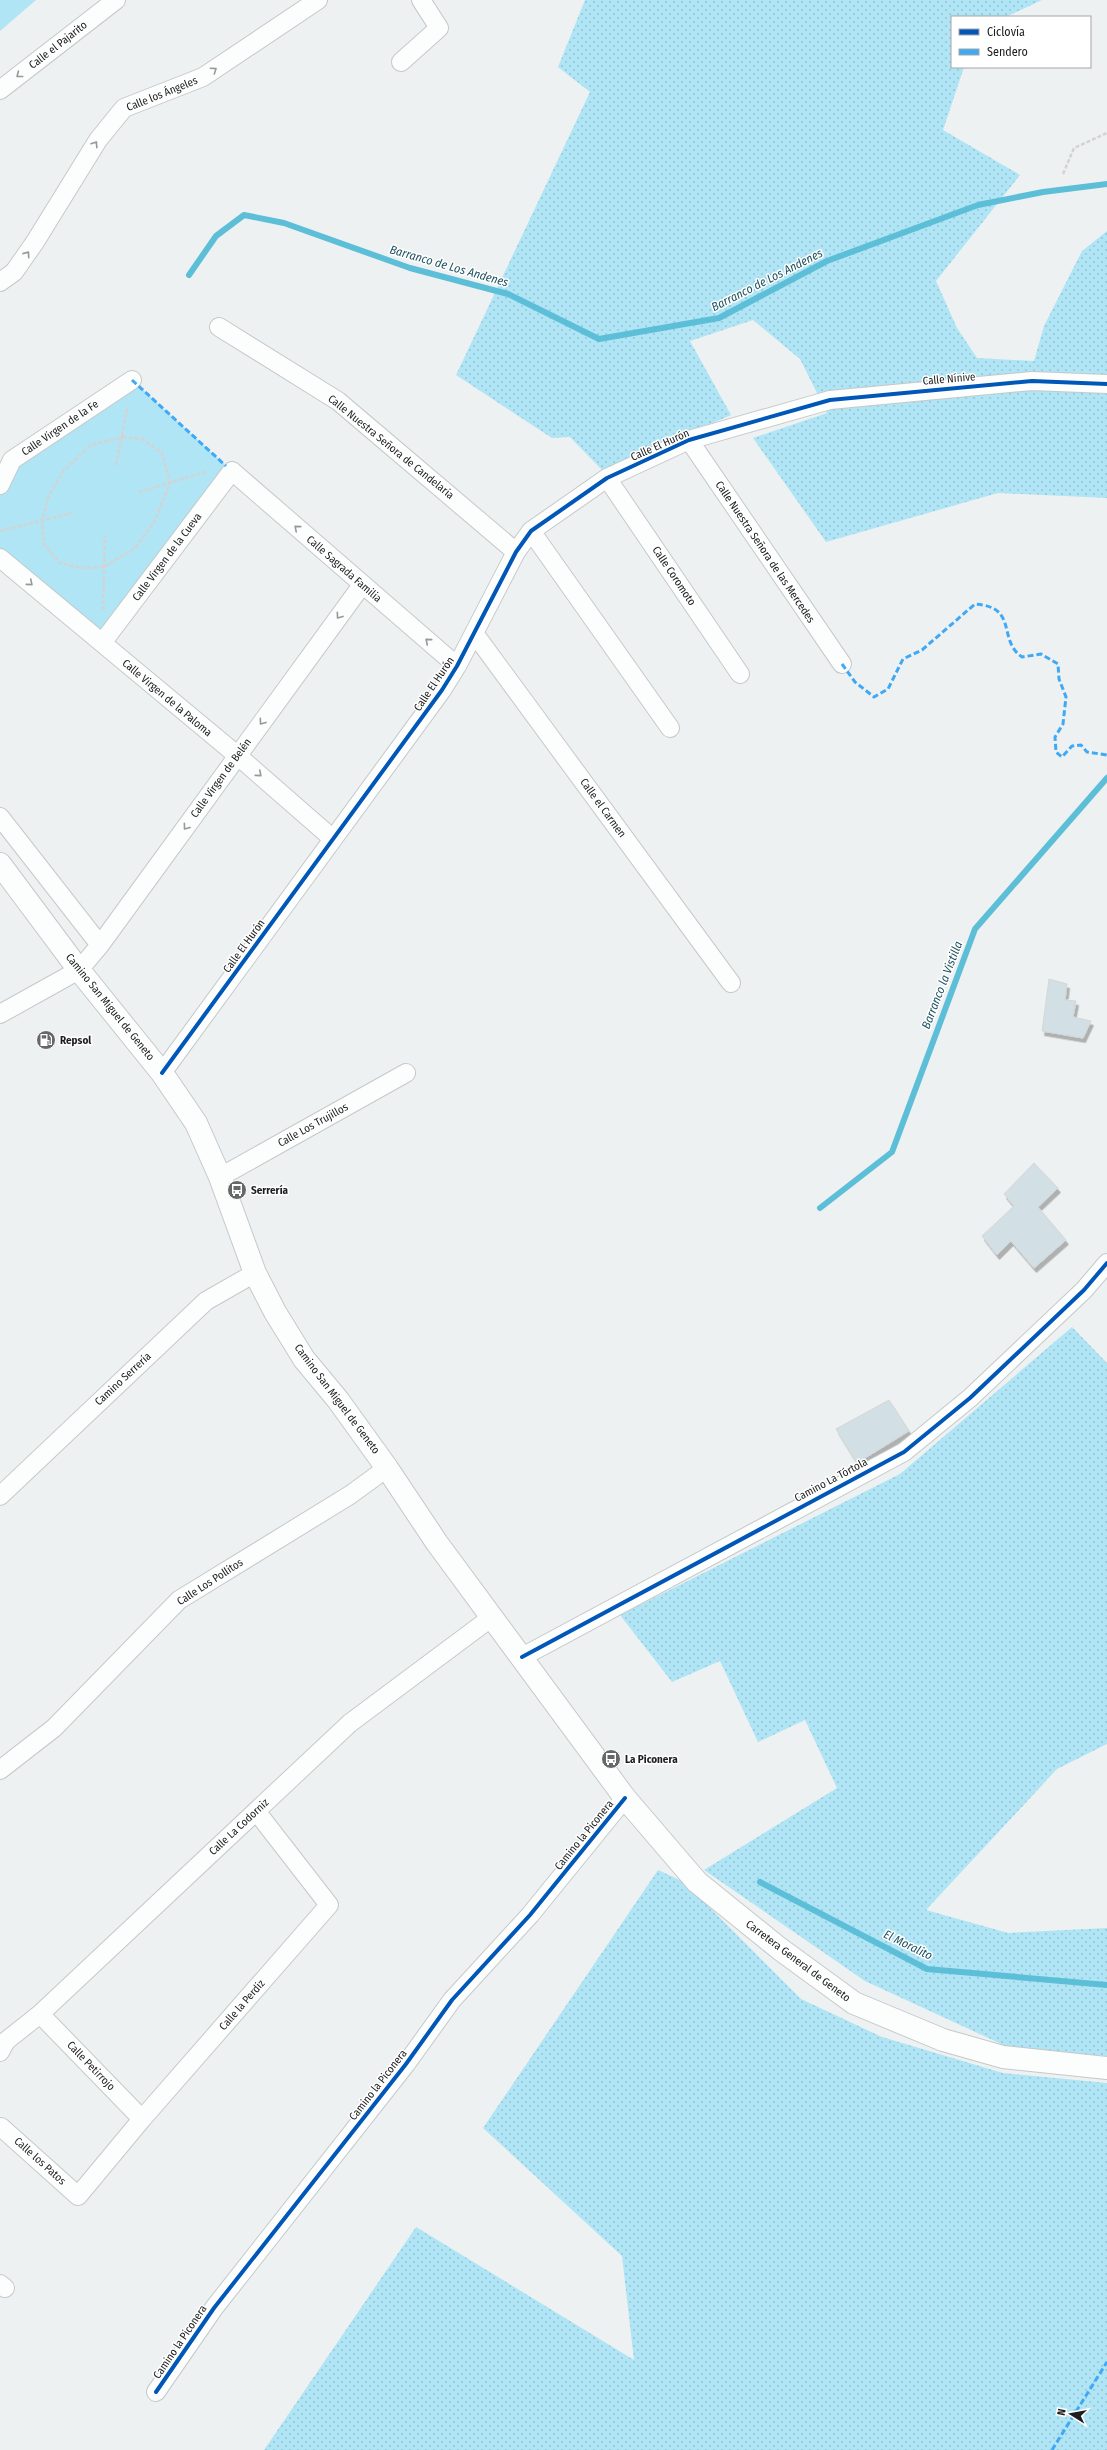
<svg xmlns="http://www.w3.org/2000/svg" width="1107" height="2450" font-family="'Fira Sans Condensed',sans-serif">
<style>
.grass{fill:url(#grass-dots)}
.green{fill:#afe5f5}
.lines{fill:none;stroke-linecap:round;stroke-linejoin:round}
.stream{stroke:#5cbfd7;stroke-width:6}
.building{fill:#d2dfe4;stroke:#d4d7d7;filter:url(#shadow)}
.street-casing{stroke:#c6c8c9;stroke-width:20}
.secondary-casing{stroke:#c6c8c9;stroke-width:24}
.path{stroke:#d3d3d3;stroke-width:2.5;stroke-dasharray:4 2;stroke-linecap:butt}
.street{stroke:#fcfdfd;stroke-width:18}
.secondary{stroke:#fcfdfd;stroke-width:22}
.quiet{stroke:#3fa9f5;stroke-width:3;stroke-dasharray:6 3;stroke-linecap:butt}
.cycleway-casing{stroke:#fff;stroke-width:6}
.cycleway{stroke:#0057b8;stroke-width:4}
.oneway{stroke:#979899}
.labels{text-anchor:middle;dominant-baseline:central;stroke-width:3;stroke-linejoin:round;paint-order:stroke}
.street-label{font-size:11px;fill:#1c1d1e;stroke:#fff}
.poi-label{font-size:11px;font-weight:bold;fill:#1c1d1e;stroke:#fff;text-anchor:start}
.water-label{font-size:12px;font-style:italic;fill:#1f5362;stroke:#fff}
</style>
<defs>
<pattern id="grass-dots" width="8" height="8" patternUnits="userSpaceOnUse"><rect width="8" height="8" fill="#afe5f5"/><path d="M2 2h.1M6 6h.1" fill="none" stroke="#96c4d2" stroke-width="1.8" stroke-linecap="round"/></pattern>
<filter id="shadow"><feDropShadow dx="2.5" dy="4.5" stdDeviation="0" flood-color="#0004"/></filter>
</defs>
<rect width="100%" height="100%" fill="#eef1f2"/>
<!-- grass -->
<path class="grass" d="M585 0H1042L1006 17H952V67H964L943 130 1020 175 936 281 957 328 977 358 1034 361 1044 326 1082 251 1107 231V498L998 493 826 542 753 438 827 413 800 359 753 320 690 341 731 415 603 471 570 437 552 438 456 375 590 92 558 67Z
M1072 1327 1107 1363V1744L1057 1769 926 1910 1008 1933 1107 1928V2056L1010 2048 865 1981 704 1870 837 1788 805 1720 758 1742 720 1661 672 1682 620 1615 900 1474Z
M658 1870 684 1882 801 1999 882 2037 1003 2073 1107 2083V2450H264L416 2227 634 2360 622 2256 483 2128Z"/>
<!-- green -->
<path class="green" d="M0 0H36L0 31Z
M132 380 232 471 102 643 0 558V485L12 460Z"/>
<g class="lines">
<!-- stream -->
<path class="stream" d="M189 275 216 236 244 215 284 223 410 268 508 294 599 339 719 318 827 261 978 205 1043 192 1107 184
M820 1208 892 1152 975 929 1107 778
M760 1882 927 1969 1107 1985"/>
</g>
<!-- building -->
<path class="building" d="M1049 979 1067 984 1065 1000 1076 1001 1073 1017 1091 1021 1083 1038 1042 1031Z
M1034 1163 1058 1188 1038 1207 1066 1240 1034 1268 1011 1241 997 1255 982 1236 1014 1206 1004 1194Z
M889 1400 909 1431 857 1463 836 1429Z"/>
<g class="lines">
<defs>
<path id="street" d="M401 62 439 28 421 0
M0 90 116 0
M0 282 14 272 35 242 98 140 124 108 203 77 318 0
M219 327 338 401 516 552
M689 440 842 664
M607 478 740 674
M0 485 12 460 132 380
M531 531 670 728
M0 558 238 756 333 839
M474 633 731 983
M102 643 232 471 457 666
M0 817 100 945
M0 1014 79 970 100 945 362 585
M162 1073 442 690 457 666 516 552 531 531 607 478 689 440 830 400 1032 381 1107 384
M220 1177 406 1073
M0 1496 206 1301 255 1273
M522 1657 904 1452 970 1398 1084 1290 1107 1263
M0 1770 54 1728 179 1600 350 1495 387 1468
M40 2014 142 2119
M0 2052 6 2041 40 2014 350 1723 492 1617
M1 2127 78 2196 142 2119 329 1905 256 1811
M0 2284 5 2288
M156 2392 214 2308 406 2064 452 2000 530 1915 625 1798"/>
<path id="secondary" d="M0 864 79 970 162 1073 196 1123 220 1177 255 1273 275 1312 304 1359 338 1400 387 1468 437 1543 625 1798 697 1882 780 1949 854 2003 943 2040 1003 2057 1107 2068"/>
</defs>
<!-- street casing -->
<use href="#street" class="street-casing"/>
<!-- secondary casing -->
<use href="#secondary" class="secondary-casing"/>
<!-- path -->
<path class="path" d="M1063 174 1074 148 1107 133
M123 437 142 439 162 453 170 483 155 521 135 548 104 567 82 568 60 563 44 544 42 521 48 498 63 471 91 445Z
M116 465 128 405
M139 492 208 471
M0 531 72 513
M103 610 105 535"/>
<!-- street -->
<use href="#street" class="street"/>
<!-- secondary -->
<use href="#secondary" class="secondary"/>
<!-- quiet -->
<path class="quiet" d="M132 380 226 466
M842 664 855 682 874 697 888 689 903 659 922 650 975 604C1019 607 997 640 1022 657L1041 654 1058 664 1059 679 1066 697 1063 724 1055 737 1056 752 1062 757 1072 746 1081 745 1087 752 1107 755
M1052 2450 1107 2362"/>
<defs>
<path id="cycleway" d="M162 1073 442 690 457 666 516 552 531 531 607 478 689 440 830 400 1032 381 1107 384
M522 1657 904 1452 970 1398 1084 1290 1107 1263
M156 2392 214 2308 406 2064 452 2000 530 1915 625 1798"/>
</defs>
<!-- cycleway casing -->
<use href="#cycleway" class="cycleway-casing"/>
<!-- cycleway -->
<use href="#cycleway" class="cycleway"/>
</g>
<!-- one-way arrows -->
<defs><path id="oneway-chevron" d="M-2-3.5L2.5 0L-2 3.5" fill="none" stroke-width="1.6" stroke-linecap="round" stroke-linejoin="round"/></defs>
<g class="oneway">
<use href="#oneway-chevron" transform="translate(214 70) rotate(-34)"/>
<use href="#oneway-chevron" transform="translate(19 75) rotate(142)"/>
<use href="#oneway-chevron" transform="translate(95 144) rotate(-57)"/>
<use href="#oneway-chevron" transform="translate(27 254) rotate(-55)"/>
<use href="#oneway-chevron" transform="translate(297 528) rotate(-139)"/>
<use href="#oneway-chevron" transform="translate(30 583) rotate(40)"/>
<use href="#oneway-chevron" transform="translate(339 616) rotate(126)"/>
<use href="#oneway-chevron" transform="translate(428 641) rotate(-140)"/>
<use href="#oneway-chevron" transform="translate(262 722) rotate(126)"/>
<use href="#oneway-chevron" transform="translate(259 774) rotate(41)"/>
<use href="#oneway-chevron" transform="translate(186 827) rotate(126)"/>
</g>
<!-- icons -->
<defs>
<symbol id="fuel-disc" viewBox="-11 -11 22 22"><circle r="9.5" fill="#666768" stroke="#fff"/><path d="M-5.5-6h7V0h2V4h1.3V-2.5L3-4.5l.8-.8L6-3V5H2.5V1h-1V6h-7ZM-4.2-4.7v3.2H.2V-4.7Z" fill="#fff"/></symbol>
<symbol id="bus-disc" viewBox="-11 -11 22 22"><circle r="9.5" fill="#666768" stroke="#fff"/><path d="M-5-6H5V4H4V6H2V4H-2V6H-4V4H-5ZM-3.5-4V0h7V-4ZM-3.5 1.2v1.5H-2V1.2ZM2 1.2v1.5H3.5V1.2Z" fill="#fff"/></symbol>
</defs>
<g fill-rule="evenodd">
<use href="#fuel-disc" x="35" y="1029" width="22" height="22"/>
<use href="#bus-disc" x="226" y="1179" width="22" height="22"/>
<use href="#bus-disc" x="600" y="1748" width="22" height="22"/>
</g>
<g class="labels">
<!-- street labels -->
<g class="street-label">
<text transform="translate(58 45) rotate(-38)">Calle el Pajarito</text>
<text transform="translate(162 94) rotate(-22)">Calle los Ángeles</text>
<text transform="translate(949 379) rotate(-5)">Calle Nínive</text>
<text transform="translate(60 428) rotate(-34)">Calle Virgen de la Fe</text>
<text transform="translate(660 445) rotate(-24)">Calle El Hurón</text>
<text transform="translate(391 447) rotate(39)">Calle Nuestra Señora de Candelaria</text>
<text transform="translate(765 552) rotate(56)">Calle Nuestra Señora de las Mercedes</text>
<text transform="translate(167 557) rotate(-53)">Calle Virgen de la Cueva</text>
<text transform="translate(344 569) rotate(41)">Calle Sagrada Familia</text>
<text transform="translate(674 576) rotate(56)">Calle Coromoto</text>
<text transform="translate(434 684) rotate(-56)">Calle El Hurón</text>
<text transform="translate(167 698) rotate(40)">Calle Virgen de la Paloma</text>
<text transform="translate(221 778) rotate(-54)">Calle Virgen de Belén</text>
<text transform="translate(603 808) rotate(54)">Calle el Carmen</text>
<text transform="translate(244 946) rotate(-54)">Calle El Hurón</text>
<text transform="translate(110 1007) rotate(51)">Camino San Miguel de Geneto</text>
<text transform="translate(313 1125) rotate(-29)">Calle Los Trujillos</text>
<text transform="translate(123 1379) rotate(-43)">Camino Serrería</text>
<text transform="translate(337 1399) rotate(53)">Camino San Miguel de Geneto</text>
<text transform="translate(831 1480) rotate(-28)">Camino La Tórtola</text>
<text transform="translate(210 1582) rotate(-33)">Calle Los Pollitos</text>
<text transform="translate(239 1827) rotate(-43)">Calle La Codorniz</text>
<text transform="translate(584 1835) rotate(-51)">Camino la Piconera</text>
<text transform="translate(798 1961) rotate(37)">Carretera General de Geneto</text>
<text transform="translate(242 2005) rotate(-49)">Calle la Perdiz</text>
<text transform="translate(91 2066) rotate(46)">Calle Petirrojo</text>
<text transform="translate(378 2085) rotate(-52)">Camino la Piconera</text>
<text transform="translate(40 2161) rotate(42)">Calle los Patos</text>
<text transform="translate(180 2342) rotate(-56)">Camino la Piconera</text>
</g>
<!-- poi labels -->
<g class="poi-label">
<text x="60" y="1040">Repsol</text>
<text x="251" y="1190">Serrería</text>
<text x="625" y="1759">La Piconera</text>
</g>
<!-- water labels -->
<g class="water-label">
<text transform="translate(449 266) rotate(16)">Barranco de Los Andenes</text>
<text transform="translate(767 280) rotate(-27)">Barranco de Los Andenes</text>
<text transform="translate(942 985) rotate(-69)">Barranco la Vistilla</text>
<text transform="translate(908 1945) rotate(26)">El Moralito</text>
</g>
</g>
<!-- legend -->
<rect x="951" y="16" width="140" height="52" fill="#ffffff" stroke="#a4a5a5"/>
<rect x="959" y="29" width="20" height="6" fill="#0057b8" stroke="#a4a5a5"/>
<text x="987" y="36" font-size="12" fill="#1c1d1e">Ciclovía</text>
<rect x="959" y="49" width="20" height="6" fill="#3fa9f5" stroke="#a4a5a5"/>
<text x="987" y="56" font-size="12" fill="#1c1d1e">Sendero</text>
<!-- north arrow -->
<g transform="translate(1071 2414) rotate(281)" stroke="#ffffff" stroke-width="3" paint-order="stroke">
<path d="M0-3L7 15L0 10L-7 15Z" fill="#1c1d1e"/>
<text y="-6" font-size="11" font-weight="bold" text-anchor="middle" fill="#1c1d1e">N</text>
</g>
</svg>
